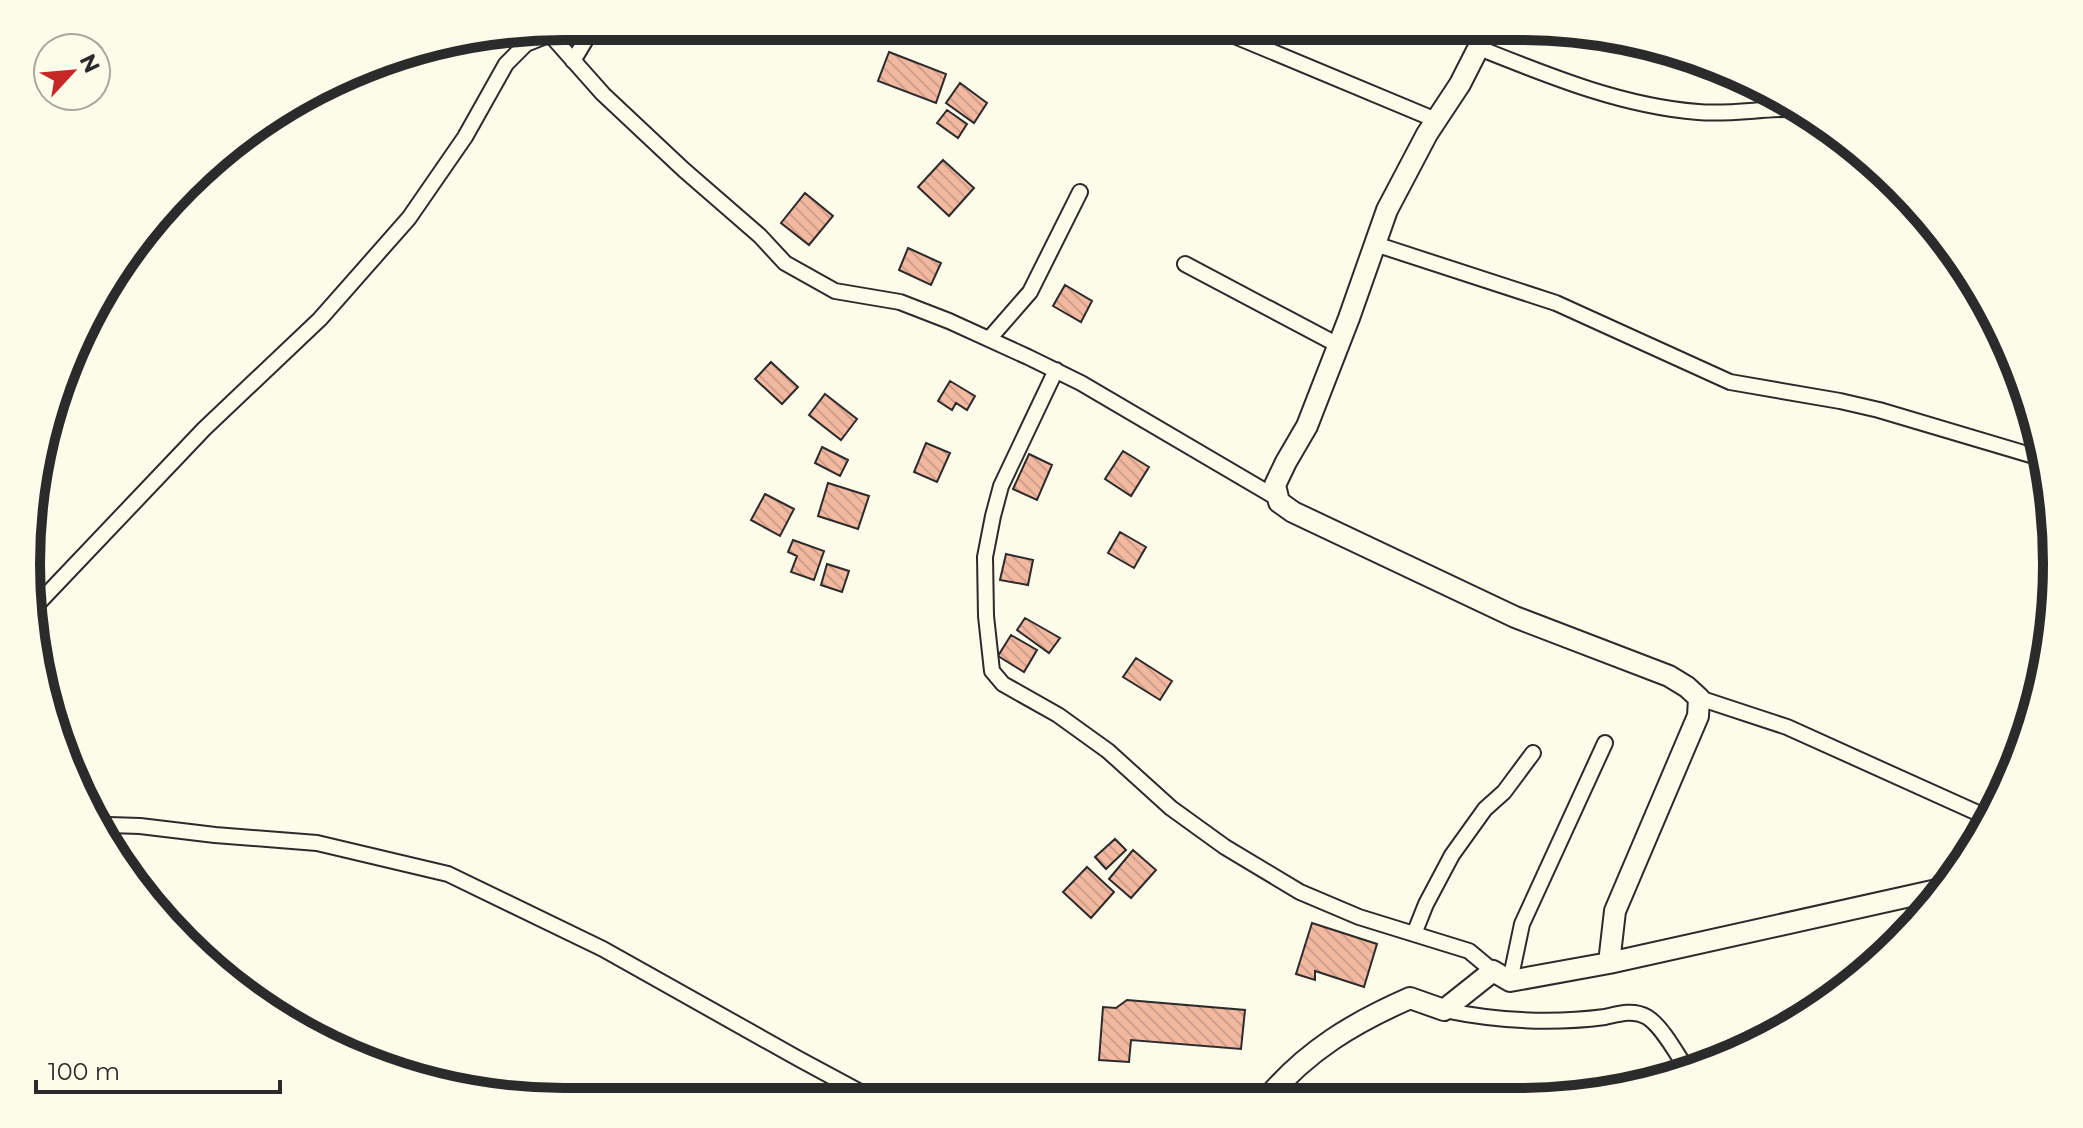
<svg xmlns="http://www.w3.org/2000/svg" width="2083" height="1128" font-family="Montserrat,sans-serif">
<style>
.building{fill:url(#building-back-hatch);stroke:#2b2b2b;stroke-width:2}
.lines{fill:none;stroke-linecap:round;stroke-linejoin:round}
.street-casing{stroke:#2b2b2b;stroke-width:18}
.secondary-casing{stroke:#2b2b2b;stroke-width:24}
.street{stroke:#fdfbea;stroke-width:14}
.secondary{stroke:#fdfbea;stroke-width:20}
.rim{fill:none;stroke:#2b2b2b;stroke-width:10}
</style>
<defs>
<pattern id="building-back-hatch" width="6" height="6" patternUnits="userSpaceOnUse" patternTransform="scale(2)"><rect width="6" height="6" fill="#f2b8a0"/><path d="M-1 5l2 2M0 0l6 6M5-1l2 2" fill="none" stroke="#d09e8a"/></pattern>
</defs>
<rect width="100%" height="100%" fill="#fdfbea"/>
<!-- building -->
<path class="building" d="M889 52 946 74 936 103 878 81Z
M960 83 987 103 974 123 946 103Z
M947 110 967 124 958 138 937 123Z
M943 160 974 188 949 216 918 187Z
M805 193 833 216 809 245 781 223Z
M908 248 941 263 931 285 899 270Z
M1065 285 1092 301 1081 322 1053 306Z
M771 362 798 387 782 404 755 379Z
M950 381 975 396 967 410 956 403 952 410 938 401Z
M825 394 857 419 841 440 809 415Z
M926 443 950 453 937 482 914 472Z
M822 447 848 460 840 476 815 463Z
M1123 451 1149 467 1131 496 1105 479Z
M1029 454 1052 465 1037 500 1013 489Z
M828 483 869 496 858 529 818 516Z
M765 494 794 509 780 536 751 520Z
M1120 532 1146 547 1134 568 1108 553Z
M793 540 824 551 814 580 791 572 797 556 788 552Z
M1006 554 1033 560 1028 585 1000 580Z
M827 564 849 571 842 592 821 585Z
M1025 618 1060 638 1049 653 1017 630Z
M1011 635 1037 650 1024 672 998 656Z
M1136 658 1172 681 1160 700 1123 677Z
M1115 839 1126 850 1106 869 1095 857Z
M1133 850 1156 870 1131 898 1109 879Z
M1087 867 1114 892 1091 918 1063 892Z
M1312 923 1377 944 1364 987 1315 971V980L1296 974Z
M1127 1000 1245 1010 1241 1049 1131 1040 1129 1062 1099 1060 1103 1007 1116 1008Z"/>
<g class="lines">
<defs>
<path id="street" d="M1213 27 1436 120
M548 32 603 94 684 170 760 236 785 263 835 291 900 302 949 321 1028 357 1081 383 1277 498
M1479 48C1549 76 1622 106 1698 112 1733 115 1769 107 1803 109
M573 61 594 26
M1375 244 1556 303 1730 382 1840 401 1879 410 2044 459
M1185 264 1338 345
M989 339 1030 292 1080 192
M1056 370 1001 486 993 516 985 557 986 616 992 671 1003 684 1058 715 1108 751 1171 808 1225 847 1300 892 1359 917 1469 951 1493 971
M30 612 204 429 320 319 409 218 465 137 506 64 526 44 551 34 664 26
M1699 698 1787 727 1991 819
M103 827 109 825 140 826 215 835 317 843 448 874 603 949 799 1059 875 1100
M1414 934 1426 904 1452 855 1485 809 1504 792 1533 753
M1510 981 1522 924 1605 743
M1444 1010C1497 1021 1551 1024 1605 1017 1618 1014 1633 1009 1647 1017 1662 1026 1678 1056 1688 1071"/>
<path id="secondary" d="M1489 27 1460 84 1427 134 1387 210 1349 318 1307 426 1286 462 1275 485 1279 502 1293 512 1515 617 1669 676 1687 687 1699 698 1698 716 1615 911 1609 963
M1267 1098C1308 1050 1353 1023 1410 998L1444 1010 1493 971 1510 981 1609 963 1946 888"/>
</defs>
<!-- street casing -->
<use href="#street" class="street-casing"/>
<!-- secondary casing -->
<use href="#secondary" class="secondary-casing"/>
<!-- street -->
<use href="#street" class="street"/>
<!-- secondary -->
<use href="#secondary" class="secondary"/>
</g>
<!-- crop -->
<path d="M0 0H2083V1128H0ZM564 40H1519A524 524 0 0 1 2043 564V564A524 524 0 0 1 1519 1088H564A524 524 0 0 1 40 564V564A524 524 0 0 1 564 40Z" fill="#fdfbea" fill-rule="evenodd"/>
<path class="rim" d="M564 40H1519A524 524 0 0 1 2043 564V564A524 524 0 0 1 1519 1088H564A524 524 0 0 1 40 564V564A524 524 0 0 1 564 40Z"/>
<!-- north arrow -->
<g transform="translate(72 72) rotate(64)"><circle r="38" fill="#fdfbea" stroke="#a9a89e" stroke-width="2"/>
<path d="M0-6L14 30L0 20L-14 30Z" fill="#c62828"/>
<text y="-12" font-size="22" font-weight="bold" text-anchor="middle" fill="#2b2b2b">N</text>
</g>
<!-- scale -->
<path d="M36 1080v12h244v-12" fill="none" stroke="#2b2b2b" stroke-width="4"/>
<text x="48" y="1080" font-size="24" fill="#2b2b2b" stroke="#fdfbea" stroke-width="6" paint-order="stroke">100 m</text>
</svg>
